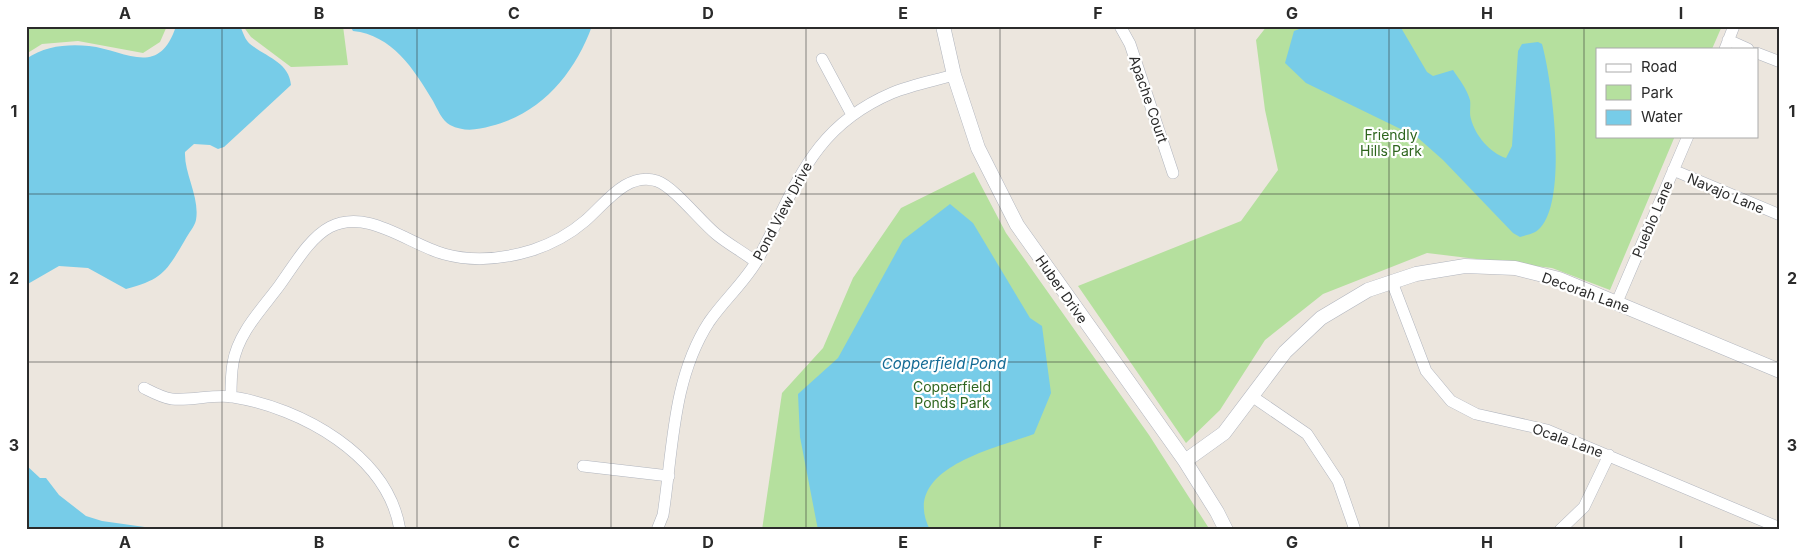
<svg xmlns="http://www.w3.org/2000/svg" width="1806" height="556" font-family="Inter,sans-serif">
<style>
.green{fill:#b5e09e}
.water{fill:#77cce8}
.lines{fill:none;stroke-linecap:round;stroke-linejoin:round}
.minor-casing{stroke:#b1b5be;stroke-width:12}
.tertiary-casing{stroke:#b1b5be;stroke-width:15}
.minor{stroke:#fff;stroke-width:11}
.tertiary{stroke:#fff;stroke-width:14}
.grid{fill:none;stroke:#2b2b2b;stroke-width:1;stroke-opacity:0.55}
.labels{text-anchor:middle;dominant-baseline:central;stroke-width:4.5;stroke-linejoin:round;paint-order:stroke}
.street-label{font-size:14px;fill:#2b2b2b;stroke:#fff}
.park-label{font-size:14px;fill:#2e651e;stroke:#fff}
.water-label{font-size:15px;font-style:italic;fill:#156b95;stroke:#fff}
.neatline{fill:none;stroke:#2b2b2b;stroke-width:2}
.grid-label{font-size:16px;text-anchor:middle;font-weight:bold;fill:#2b2b2b}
</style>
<rect width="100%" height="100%" fill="#ece6de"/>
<!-- green -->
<path class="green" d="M26 26H167L160 42 143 53 78 41 42 44 26 54Z
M243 26H343L348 65 291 67 251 37Z
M1267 26H1722L1712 49H1597V136H1675L1610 290 1552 268 1427 253 1323 294 1265 340 1220 410 1186 443 1078 286 1241 221 1278 170 1265 110 1256 40Z
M974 172 1006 233 1149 435 1210 530H762L782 393 823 348 853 278 901 208Z"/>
<!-- water -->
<path class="water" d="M176 26H240C243 32 245 40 250 44 266 57 289 62 291 85L224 147 218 149 210 145 194 144 185 152C184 174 200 197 196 220 195 226 188 234 185 240 166 272 163 279 126 289L88 268 59 266 26 285V59C45 46 67 44 89 46 125 50 159 79 176 26Z
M350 26H592C575 73 541 114 491 126 477 130 464 132 450 125 442 121 437 108 433 101 414 69 392 35 353 31Z
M1307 26H1400L1427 72 1433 76 1453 70C1459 79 1467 89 1470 100 1471 106 1469 113 1471 119 1475 135 1490 153 1506 158L1512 146 1518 51 1522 44 1538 42 1542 44C1552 80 1569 204 1538 230 1534 234 1525 235 1520 237L1513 233 1443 160 1417 137 1306 83 1285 63 1294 31Z
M950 204 973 223 1030 318 1042 326 1051 393 1034 434C993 449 899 469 930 530H818L800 437 798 394 838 358 903 240Z
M26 465 40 478H46L59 495 86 516 102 521 166 530H185H26Z"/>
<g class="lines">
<defs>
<path id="minor" d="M1120 26 1130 44 1173 173
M1728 40 1748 49
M1725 49 1734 26
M1757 53 1780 62
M822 59 852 115
M1673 170 1780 215
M1392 282 1426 371 1451 401 1476 414 1547 430 1780 528
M1617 302 1688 136
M144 388C152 392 163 398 172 399 192 401 213 394 233 397 301 408 388 455 400 530
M231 397C231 386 231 374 233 363 238 333 262 309 279 286 293 267 309 238 330 227 368 208 408 244 444 254 473 262 504 259 533 250 551 244 571 233 585 221 605 204 627 171 657 181 674 187 700 221 716 234 728 244 743 252 756 262
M1253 397 1307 434 1338 481 1355 530
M583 466 669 476
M657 530 663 515C673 450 672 379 709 322 724 300 745 282 758 259 796 188 810 128 892 93 911 85 933 81 954 75
M1560 530 1584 507 1609 455"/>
<path id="tertiary" d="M943 26 954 75 978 148 1017 225 1185 461 1217 512 1226 530
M1185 461 1224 433 1285 352 1321 318 1368 290 1416 274 1465 266 1515 268 1559 279 1780 371"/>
</defs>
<!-- minor casing -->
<use href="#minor" class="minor-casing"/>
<!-- tertiary casing -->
<use href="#tertiary" class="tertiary-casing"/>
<!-- minor -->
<use href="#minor" class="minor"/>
<!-- tertiary -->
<use href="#tertiary" class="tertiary"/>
</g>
<!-- grid -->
<path class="grid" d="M222 26V530M417 26V530M611 26V530M806 26V530M1000 26V530M1195 26V530M1389 26V530M1584 26V530M26 194H1780M26 362H1780"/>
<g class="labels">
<!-- street labels -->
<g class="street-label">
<text transform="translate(1149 99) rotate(71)">Apache Court</text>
<text transform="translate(1726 193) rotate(23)">Navajo Lane</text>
<text transform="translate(782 211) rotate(-62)">Pond View Drive</text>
<text transform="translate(1652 219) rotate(-67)">Pueblo Lane</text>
<text transform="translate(1062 289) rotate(55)">Huber Drive</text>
<text transform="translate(1586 292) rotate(20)">Decorah Lane</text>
<text transform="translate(1568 440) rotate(20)">Ocala Lane</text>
</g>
<!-- park labels -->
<g class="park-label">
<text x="1391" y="134">Friendly<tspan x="1391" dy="16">Hills Park</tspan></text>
<text x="952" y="386">Copperfield<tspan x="952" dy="16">Ponds Park</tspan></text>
</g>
<!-- water labels -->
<g class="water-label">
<text x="944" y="363">Copperfield Pond</text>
</g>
</g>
<!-- border -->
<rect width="1806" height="556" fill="none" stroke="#ffffff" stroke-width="55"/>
<!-- legend -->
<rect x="1596" y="48" width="162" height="90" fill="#ffffff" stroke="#aaaaaa"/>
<rect x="1606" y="64" width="25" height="8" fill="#ffffff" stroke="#aaaaaa"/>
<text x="1641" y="72" font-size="15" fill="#2b2b2b">Road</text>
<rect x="1606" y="85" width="25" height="15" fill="#b5e09e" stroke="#aaaaaa"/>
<text x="1641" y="98" font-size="15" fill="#2b2b2b">Park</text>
<rect x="1606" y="110" width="25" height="15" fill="#77cce8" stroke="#aaaaaa"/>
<text x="1641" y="122" font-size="15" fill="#2b2b2b">Water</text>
<rect x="28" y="28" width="1750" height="500" class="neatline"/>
<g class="grid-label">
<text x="125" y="19">A</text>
<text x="319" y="19">B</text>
<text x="514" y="19">C</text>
<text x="708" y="19">D</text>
<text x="903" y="19">E</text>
<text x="1098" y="19">F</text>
<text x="1292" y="19">G</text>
<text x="1487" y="19">H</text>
<text x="1681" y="19">I</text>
<text x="14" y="117">1</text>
<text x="1792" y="117">1</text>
<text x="14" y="284">2</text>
<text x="1792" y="284">2</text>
<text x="14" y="451">3</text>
<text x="1792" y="451">3</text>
<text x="125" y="548">A</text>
<text x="319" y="548">B</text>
<text x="514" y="548">C</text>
<text x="708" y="548">D</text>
<text x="903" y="548">E</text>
<text x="1098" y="548">F</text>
<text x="1292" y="548">G</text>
<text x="1487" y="548">H</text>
<text x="1681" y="548">I</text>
</g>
</svg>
